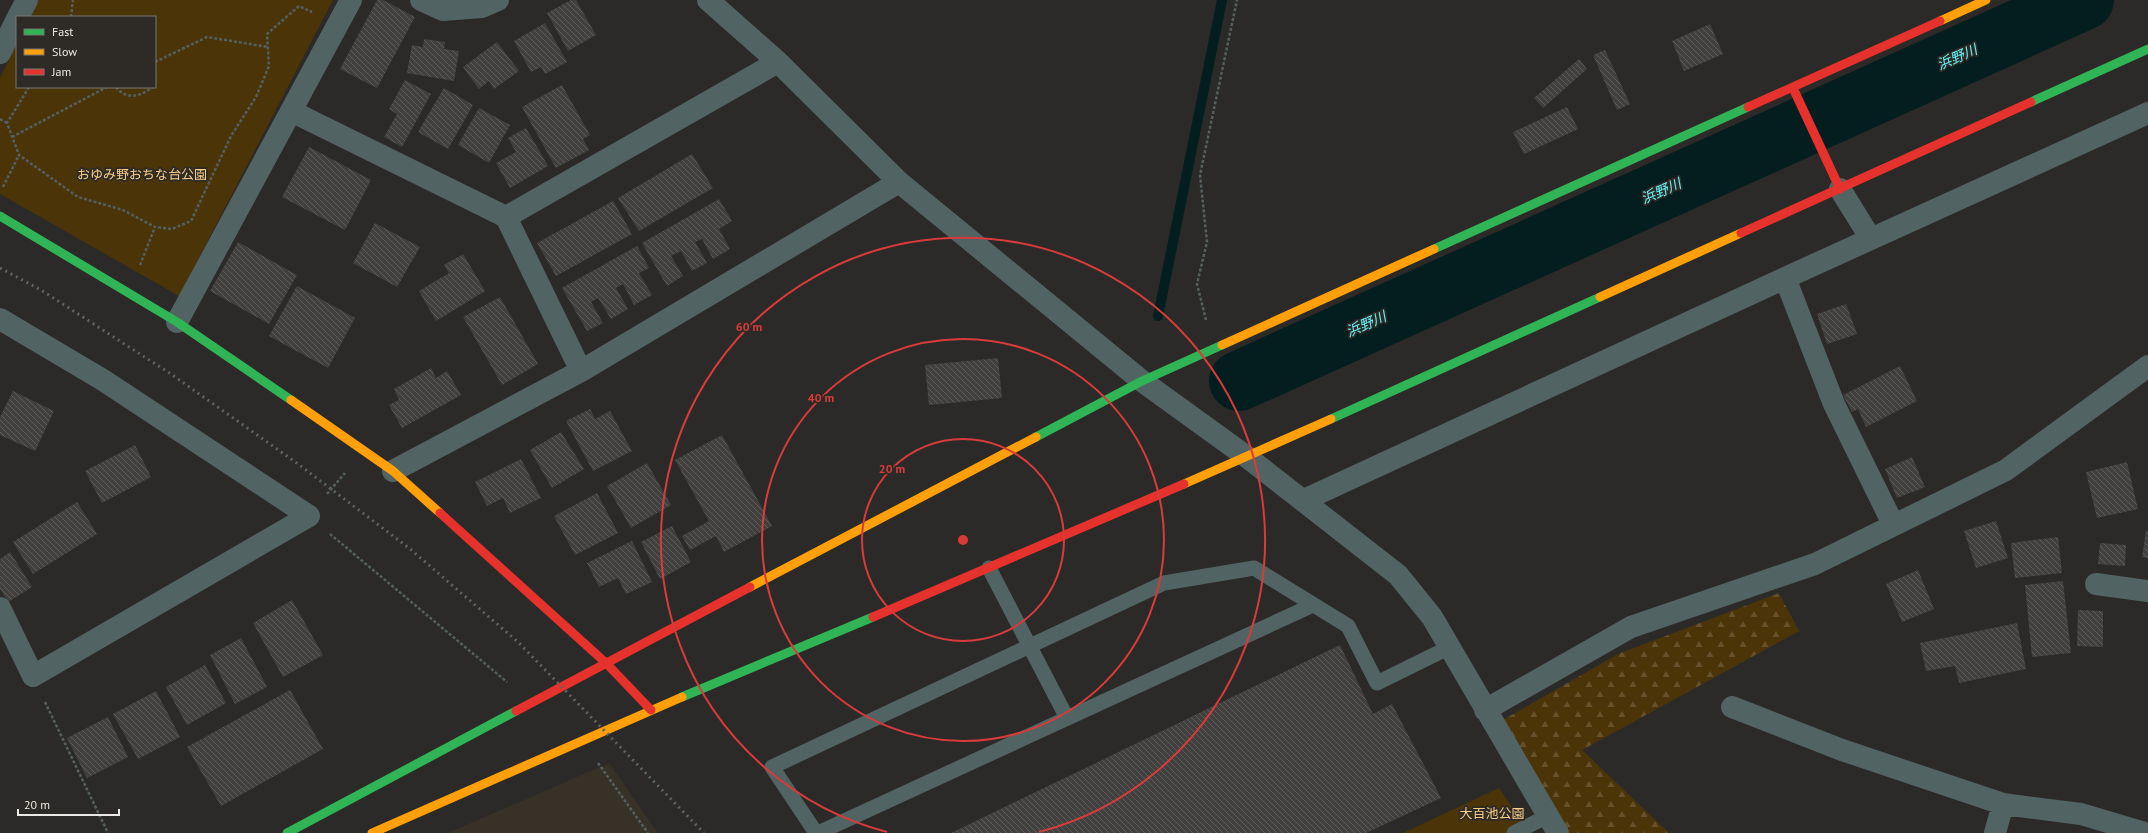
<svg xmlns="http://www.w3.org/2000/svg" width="2148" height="833" font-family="'PT Sans','Noto Sans JP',sans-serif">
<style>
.built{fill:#373128}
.forest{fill:url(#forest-firs)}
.park{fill:#4b3408}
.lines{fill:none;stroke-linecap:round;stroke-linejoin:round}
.stream{stroke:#041d1f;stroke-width:10}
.river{stroke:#041d1f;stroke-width:60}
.building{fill:url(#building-back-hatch)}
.path{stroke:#546060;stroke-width:2.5;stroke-dasharray:3 2;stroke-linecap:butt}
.lane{stroke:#516363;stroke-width:15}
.street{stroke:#516363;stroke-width:22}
.fast{stroke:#30b455;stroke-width:9}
.slow{stroke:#ff9f0a;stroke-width:9}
.jam{stroke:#e5322d;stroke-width:9}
.rail{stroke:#5b6363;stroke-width:3;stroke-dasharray:2 4;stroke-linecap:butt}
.ring{fill:none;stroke:#d83b3b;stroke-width:2}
.labels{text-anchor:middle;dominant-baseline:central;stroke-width:3.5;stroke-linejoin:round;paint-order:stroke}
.park-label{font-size:13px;fill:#facd8a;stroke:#2e2b26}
.water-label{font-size:14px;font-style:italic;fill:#62f3f9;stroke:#2e2b26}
.centre{fill:#d83b3b;stroke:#2e2b26;stroke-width:2}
.ring-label{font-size:12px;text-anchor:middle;font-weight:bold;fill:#d83b3b;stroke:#2e2b26;stroke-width:3.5;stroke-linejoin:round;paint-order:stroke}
</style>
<defs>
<pattern id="forest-firs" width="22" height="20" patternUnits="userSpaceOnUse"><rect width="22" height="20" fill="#4b3408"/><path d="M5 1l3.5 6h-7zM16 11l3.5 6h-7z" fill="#65512c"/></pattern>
<pattern id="building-back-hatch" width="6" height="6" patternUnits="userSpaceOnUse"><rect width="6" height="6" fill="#42403e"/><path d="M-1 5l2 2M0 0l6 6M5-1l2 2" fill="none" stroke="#5d5c5a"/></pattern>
</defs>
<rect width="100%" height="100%" fill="#2c2a28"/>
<!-- built -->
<path class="built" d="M609 763 658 833H448Z"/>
<!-- forest -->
<path class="forest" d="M1779 593 1799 631 1582 750 1669 833H1567L1503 720 1618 654Z"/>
<!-- park -->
<path class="park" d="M38 0H333L179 296 0 194V78L17 43V87H155V17H30Z
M1499 788 1530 833H1403Z"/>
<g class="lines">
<!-- stream -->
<path class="stream" d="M1158 316 1222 0"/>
<!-- river -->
<path class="river" d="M1239 381 2084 0"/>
</g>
<!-- building -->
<path class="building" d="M377 0H383L415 17 377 88 340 69Z
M571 0H576L596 35 568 51 547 13Z
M545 23 567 62 545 74 541 67 531 72 514 41Z
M1710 24 1723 54 1684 71 1672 41Z
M424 39 445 42 444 49 459 51 454 81 407 73 412 45 423 47Z
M497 42 519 71 494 89 489 81 479 89 463 67Z
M1605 50 1630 104 1617 110 1593 55Z
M1579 59 1587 69 1543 108 1534 98Z
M405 80 431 94 402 147 384 137 397 114 389 109Z
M562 85 590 135 583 139 589 150 556 168 522 107Z
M444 88 473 105 448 149 418 132Z
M1567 107 1578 129 1524 154 1513 132Z
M479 108 510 125 489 163 458 145Z
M526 128 548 166 510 188 496 163 516 152 508 138Z
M309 147 371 180 345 230 282 197Z
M692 154 713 188 639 231 618 198Z
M719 199 732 221 719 229 730 249 713 259 702 239 695 242 707 263 692 271 681 251 671 256 683 276 667 286 642 243Z
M613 201 632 234 556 276 537 243Z
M375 223 420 247 397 287 353 263Z
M238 242 297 275 269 324 210 291Z
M637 246 649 268 639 273 652 295 634 305 623 284 616 288 628 309 611 319 598 298 591 302 603 323 587 331 562 288Z
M463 254 485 291 436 321 419 291 449 273 444 265Z
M297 286 355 318 328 368 269 336Z
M500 297 538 364 502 385 463 317Z
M1846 304 1857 334 1827 344 1817 314Z
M998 358 1002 398 929 405 925 365Z
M1900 366 1917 401 1866 427 1858 409 1852 412 1843 395Z
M431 368 436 378 447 371 461 395 402 428 389 405 399 400 394 389Z
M13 391 54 411 35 451 0 435V417Z
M590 409 595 419 610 411 632 451 593 471 566 421Z
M561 432 584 469 552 488 530 450Z
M722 435 772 526 724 552 716 536 690 550 682 536 709 521 675 460Z
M135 445 151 477 102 503 85 471Z
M1912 457 1925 487 1897 498 1885 469Z
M521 459 541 498 510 513 503 498 487 506 475 482Z
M2127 462 2138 509 2097 518 2086 472Z
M647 463 671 505 631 528 607 486Z
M597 493 618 533 575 555 554 516Z
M77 502 97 534 33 574 13 542Z
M1996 521 2008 558 1976 568 1964 531Z
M672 526 691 562 660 579 641 542Z
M2146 531H2148V558L2142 557Z
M2058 537 2062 573 2015 578 2011 543Z
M632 541 652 582 626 594 618 578 599 587 587 563Z
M2100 543 2126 545 2125 566 2098 564Z
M10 552 32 587 8 602 0 589V559Z
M1918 570 1934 609 1902 622 1886 584Z
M2063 581 2071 653 2032 657 2025 585Z
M292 600 323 655 283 677 253 623Z
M2078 610 2103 611V647L2077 646Z
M2017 623 2026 669 1959 683 1955 666 1926 671 1920 643Z
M241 638 267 687 235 704 210 655Z
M1340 645 1373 714 1392 704 1441 798 1366 833H951Z
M205 665 226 703 187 725 166 687Z
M290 690 323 749 221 806 187 747Z
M156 691 180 737 138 759 113 714Z
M108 717 128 757 87 778 67 738Z"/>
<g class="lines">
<!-- path -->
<path class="path" d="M71 17 73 0
M155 62 207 37 268 47
M155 69V81
M29 87 7 123 19 155 78 197 123 210 155 227 172 229 191 221 231 136 256 97 269 66 267 34 299 6 312 12
M116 87C126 100 141 97 152 87
M0 119 7 123
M12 137 107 87
M3 187 19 155
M140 265 155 227
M1206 320 1197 284 1207 242 1200 175 1237 0
M327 494 345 473
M330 534 507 682
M45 702 108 833
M598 763 648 833"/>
<!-- lane -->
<path class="lane" d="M989 568 1067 718
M816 833 772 767 1164 583 1254 568 1348 626 1377 683 1450 647
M818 833 1313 605
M1514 833 1548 816"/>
<!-- street -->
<path class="street" d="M421 0 443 10 482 7 498 0
M708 0 778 62 899 182 1142 381 1247 457 1398 575 1432 617 1558 833
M18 17 27 0
M0 53 17 19
M291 111 506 217 581 371
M1840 189 1871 239
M506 217 778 62
M1785 278 1834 404 1893 524
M0 319 103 380 309 516 33 676 0 608
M177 322 351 0
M393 471 581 371 899 182
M1304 500 1785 278 2148 113
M2096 584 2148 591
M1732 707 1842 750 2003 804 2081 814 2145 833
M1485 710 1631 627 1815 564 2006 470 2148 366
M1995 833 2003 804"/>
<!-- fast -->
<path class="fast" d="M2031 102 2148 49
M0 216 177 322 291 400
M1434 249 1748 107
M1331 419 1600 297
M1036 437 1142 381 1222 345
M682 697 873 617
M287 833 516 711"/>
<!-- slow -->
<path class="slow" d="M1940 21 1986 0
M1600 297 1741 233
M1222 345 1434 249
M291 400 393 471 440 513
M1184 484 1331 419
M750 587 1036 437
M372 833 682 697"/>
<!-- jam -->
<path class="jam" d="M1793 88 1840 189
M1748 107 1940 21
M1741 233 2031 102
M440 513 606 663 651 710
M873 617 1184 484
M516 711 750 587"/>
<!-- rail -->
<path class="rail" d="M0 268 41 290 171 374 294 461 409 548 518 642 704 833"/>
</g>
<!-- distance rings -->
<g class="ring">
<circle cx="963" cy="540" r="101"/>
<circle cx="963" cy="540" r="201"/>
<path d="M887 832A302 302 0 1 1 1039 832"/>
</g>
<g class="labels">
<!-- park labels -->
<g class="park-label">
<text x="142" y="174">おゆみ野おちな台公園</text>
<text x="1492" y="813">大百池公園</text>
</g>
<!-- water labels -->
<g class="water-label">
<text transform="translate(1957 57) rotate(-24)">浜野川</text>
<text transform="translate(1661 191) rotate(-24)">浜野川</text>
<text transform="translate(1366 324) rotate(-24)">浜野川</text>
</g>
</g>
<circle cx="963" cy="540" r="6" class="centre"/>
<g class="ring-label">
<text x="749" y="331">60 m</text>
<text x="821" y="402">40 m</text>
<text x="892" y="473">20 m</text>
</g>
<!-- legend -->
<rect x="16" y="16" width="140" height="72" fill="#2e2b26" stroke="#7a7773"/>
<rect x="24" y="29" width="20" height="6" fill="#30b455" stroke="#7a7773"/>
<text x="52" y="36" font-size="12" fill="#ebe9e6">Fast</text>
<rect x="24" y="49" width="20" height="6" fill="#ff9f0a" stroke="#7a7773"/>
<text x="52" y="56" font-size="12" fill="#ebe9e6">Slow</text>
<rect x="24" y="69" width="20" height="6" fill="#e5322d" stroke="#7a7773"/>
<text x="52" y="76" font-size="12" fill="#ebe9e6">Jam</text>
<!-- scale -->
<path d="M18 809v6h101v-6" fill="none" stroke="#ebe9e6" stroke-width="2"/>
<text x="24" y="809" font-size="12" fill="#ebe9e6" stroke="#2e2b26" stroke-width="3" paint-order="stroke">20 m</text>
</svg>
